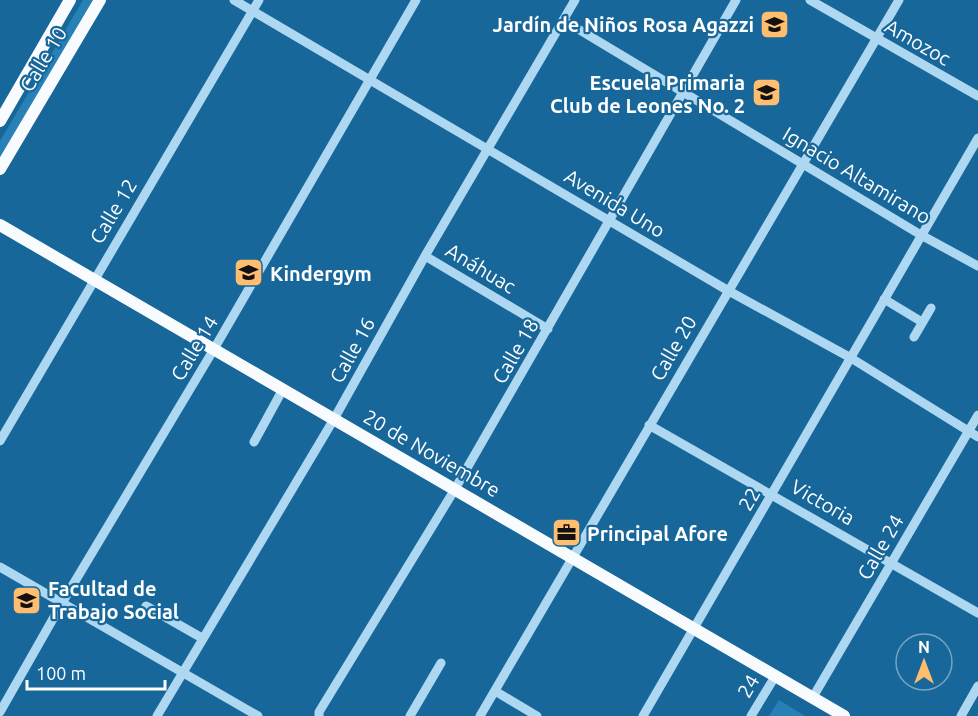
<svg xmlns="http://www.w3.org/2000/svg" width="978" height="716" font-family="Ubuntu,sans-serif">
<style>
.green{fill:#2881b6}
.lines{fill:none;stroke-linecap:round;stroke-linejoin:round}
.minor{stroke:#aed8f1;stroke-width:9}
.major{stroke:#f9fcff;stroke-width:12}
.labels{text-anchor:middle;dominant-baseline:central;stroke-width:4.5;stroke-linejoin:round;paint-order:stroke}
.poi-label{font-size:20px;font-weight:bold;fill:#fff;stroke:#18679a;text-anchor:start}
.street-label{font-size:20px;fill:#fff;stroke:#18679a}
</style>
<rect width="100%" height="100%" fill="#18679a"/>
<!-- green -->
<path class="green" d="M83 0H95L0 161V141Z
M779 700 805 716H769Z"/>
<g class="lines">
<!-- minor -->
<path class="minor" d="M234 0 727 290 851 358 978 437
M810 0 978 96
M563 20 921 235 978 266
M425 256 548 329
M884 299 922 322
M914 337 931 308
M649 425 978 613
M0 441 259 0
M254 442 283 389
M0 567 258 716
M146 606 202 638
M495 691 537 716
M813 697 978 415
M0 712 62 603 214 349 416 0
M157 716 334 419 425 256 575 0
M319 716V712L455 489 736 0
M410 716 441 663
M480 716 899 0
M643 716 978 138
M751 716 776 675
M961 716 978 686"/>
<!-- major -->
<path class="major" d="M0 121 70 0
M0 169 100 0
M0 225 844 716"/>
</g>
<!-- icons -->
<defs>
<symbol id="school-square" viewBox="-11 -11 22 22"><rect x="-9" y="-9" width="18" height="18" rx="4" fill="#ffbd6f" stroke="#18679a"/><path d="M0-5L7-2L0 1L-7-2ZM-4 1L0 2.5L4 1V4Q0 6-4 4Z" fill="#111"/></symbol>
<symbol id="office-square" viewBox="-11 -11 22 22"><rect x="-9" y="-9" width="18" height="18" rx="4" fill="#ffbd6f" stroke="#18679a"/><path d="M-6-3h4V-5.5h4V-3h4V5H-6ZM-1-4.5V-3h2v-1.5ZM-6 0V1H6V0Z" fill="#111"/></symbol>
<symbol id="university-square" viewBox="-11 -11 22 22"><rect x="-9" y="-9" width="18" height="18" rx="4" fill="#ffbd6f" stroke="#18679a"/><path d="M0-5L7-2L0 1L-7-2ZM-4 1L0 2.5L4 1V4Q0 6-4 4Z" fill="#111"/></symbol>
</defs>
<g fill-rule="evenodd">
<use href="#school-square" x="758" y="8" width="33" height="33"/>
<use href="#school-square" x="750" y="76" width="33" height="33"/>
<use href="#school-square" x="232" y="256" width="33" height="33"/>
<use href="#office-square" x="550" y="516" width="33" height="33"/>
<use href="#university-square" x="10" y="584" width="33" height="33"/>
</g>
<g class="labels">
<!-- poi labels -->
<g class="poi-label">
<text x="754" y="24" text-anchor="end">Jardín de Niños Rosa Agazzi</text>
<text x="745" y="82" text-anchor="end">Escuela Primaria<tspan x="745" dy="23">Club de Leones No. 2</tspan></text>
<text x="270" y="273">Kindergym</text>
<text x="587" y="533">Principal Afore</text>
<text x="48" y="588">Facultad de<tspan x="48" dy="23">Trabajo Social</tspan></text>
</g>
<!-- street labels -->
<g class="street-label">
<text transform="translate(918 42) rotate(30)">Amozoc</text>
<text transform="translate(43 59) rotate(-59)">Calle 10</text>
<text transform="translate(857 175) rotate(31)">Ignacio Altamirano</text>
<text transform="translate(615 203) rotate(31)">Avenida Uno</text>
<text transform="translate(113 211) rotate(-59)">Calle 12</text>
<text transform="translate(481 268) rotate(31)">Anáhuac</text>
<text transform="translate(194 348) rotate(-59)">Calle 14</text>
<text transform="translate(673 348) rotate(-60)">Calle 20</text>
<text transform="translate(352 350) rotate(-61)">Calle 16</text>
<text transform="translate(515 351) rotate(-60)">Calle 18</text>
<text transform="translate(432 453) rotate(30)">20 de Noviembre</text>
<text transform="translate(749 499) rotate(-60)">22</text>
<text transform="translate(823 502) rotate(30)">Victoria</text>
<text transform="translate(880 547) rotate(-60)">Calle 24</text>
<text transform="translate(748 686) rotate(-60)">24</text>
</g>
</g>
<!-- north arrow -->
<g transform="translate(924 662)"><circle r="28" fill="#18679a" stroke="#74a4c2" stroke-width="1.5"/>
<path d="M0-4.5L10 22L0 15L-10 22Z" fill="#ffbd6f"/>
<text y="-9" font-size="16" font-weight="bold" text-anchor="middle" fill="#ffffff">N</text>
</g>
<!-- scale -->
<path d="M27 680v9h138v-9" fill="none" stroke="#ffffff" stroke-width="3"/>
<text x="36" y="680" font-size="18" fill="#ffffff" stroke="#18679a" stroke-width="4.5" paint-order="stroke">100 m</text>
</svg>
